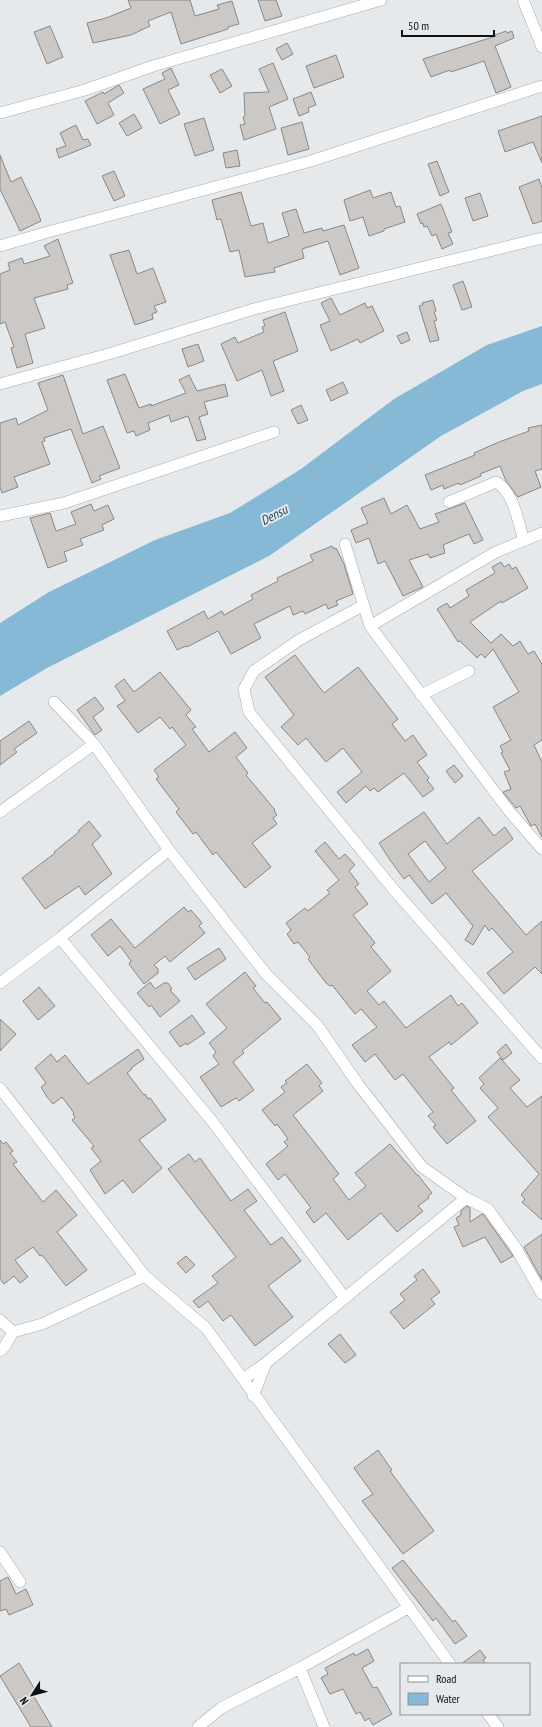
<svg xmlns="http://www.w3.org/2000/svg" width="542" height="1727" font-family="'PT Sans Narrow',sans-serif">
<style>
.water{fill:#85b9d5}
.building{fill:#ccc8c5;stroke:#8a8784;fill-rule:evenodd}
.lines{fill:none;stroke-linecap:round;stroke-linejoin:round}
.minor-casing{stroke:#a7aaad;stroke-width:12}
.minor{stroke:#fff;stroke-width:11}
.labels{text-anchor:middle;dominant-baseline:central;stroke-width:4;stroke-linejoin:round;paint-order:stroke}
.water-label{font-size:13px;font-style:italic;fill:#174256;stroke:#e6e9ec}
</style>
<rect width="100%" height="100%" fill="#e6e9ec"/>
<!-- water -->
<path class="water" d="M542 326V384L523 391 441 436 269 556 47 668 0 696V623L49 592 155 540 230 513 301 469 394 399 487 345Z"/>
<!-- building -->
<path class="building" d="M128 0H190L195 16 219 9 217 5 232 1 239 24 228 27V29L181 44 171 12 148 21 150 26 131 35 93 43 87 23 106 18 131 8Z
M258 0H276L282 16 265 21Z
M50 26 63 57 47 64 34 32Z
M506 31 507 33 512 31 514 38 495 46 511 87 496 93 484 61 451 72 450 70 431 77 423 59 496 36 495 35Z
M287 43 293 54 282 60 276 49Z
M336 55 344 77 314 88 306 66Z
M273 63 288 99 269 107 276 129 244 140 240 125 245 124 243 117 245 116 244 93 269 92 259 69Z
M171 68 179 85 168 90 180 114 160 124 143 89 165 79 162 73Z
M222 69 232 86 220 93 210 75Z
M119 85 124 93 108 103 114 115 97 124 85 101 103 92 104 94Z
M311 92 316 105 308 108 309 112 299 116 293 99Z
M134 114 142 128 127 136 119 123Z
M542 116V163L533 142 505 152 498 131Z
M204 118 214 150 195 156 184 124Z
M302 122 309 149 288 155 281 128Z
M76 125 83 140 88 139 91 145 59 158 56 149 66 146 60 133Z
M237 150 240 166 226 168 223 153Z
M0 155 11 182 21 177 39 215 41 221 20 231 0 189Z
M437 161 449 192 440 196 428 164Z
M114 171 125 196 114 201 102 176Z
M539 179 542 188V221L533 224 519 187Z
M370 190 373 198 391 192 396 207 400 206 405 222 384 229V231L369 236 363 217 350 221 344 200Z
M241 192 251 226 263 223 268 243 289 236 282 213 296 209 304 233 322 228 323 231 344 225 359 268 340 275 328 241 302 249 304 258 274 268 275 272 245 277 239 250 230 252 221 219 217 220 212 200Z
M480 193 488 216 473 221 465 198Z
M441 204 452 232 448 233 453 244 442 249 436 234 432 236 427 226 424 227 423 223 421 224 417 214Z
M58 239 73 283 67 285 68 289 34 298 45 328 25 334 33 363 17 368 11 348 14 347 5 322 0 324V274L10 270 8 263 22 258 24 264 50 256 44 246Z
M129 250 137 274 153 268 166 302 154 306 157 312 152 314 153 319 135 325 110 255Z
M463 281 472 307 462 310 453 285Z
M331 298 340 315 365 303 367 308 372 306 384 331 360 343 358 339 331 351 320 325 330 321 321 303Z
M433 300 436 311 434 312 437 320 434 321 439 340 430 342 419 306 423 305 422 303Z
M285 312 298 351 273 361 284 391 271 396 262 370 237 381 221 344 235 337 238 343 264 332 262 327 265 326 263 320Z
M407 332 410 340 401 344 397 336Z
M198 344 204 361 188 367 182 349Z
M125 374 139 408 151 404V406L186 393 179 380 189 375 197 391 225 384 228 396 204 402 208 414 199 417 206 439 197 441 188 416 171 422 169 415 148 423 150 430 136 436 134 431 127 433 107 380Z
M63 375 83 434 103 426 120 468 99 476 101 479 92 483 71 429 44 438 45 441 42 442 50 464 14 477 18 487 2 493 0 487V423L16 418 18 425 48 410 38 383Z
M343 382 348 393 331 401 326 390Z
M301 405 308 420 298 424 291 410Z
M542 425V469L535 471 541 487 518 497 506 481 500 466 480 474 481 476 460 485 459 483 444 489 443 485 431 490 425 475 475 455 474 453 499 442 529 431 528 428Z
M384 498 391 514 407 505 420 529 439 522 435 514 465 503 483 540 474 544 469 534 443 545 445 553 430 558 428 554 409 560 423 587 403 596 385 561 378 564 369 538 356 543 351 530 368 523 361 508Z
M91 504 94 511 108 505 114 519 102 525 104 530 80 539 83 545 64 552 67 561 48 568 30 518 50 513 56 531 76 524 71 512Z
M332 546 334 549 336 548 344 564 353 594 336 601 338 605 328 609 326 604 305 614 303 611 293 615 290 606 254 624 261 638 231 654 218 631 187 647 186 646 177 650 167 631 204 611 208 619 222 611 224 615 253 599 251 595 278 581 277 578 313 561 310 555Z
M501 562 504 567 509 564 512 569 516 567 528 588 502 603 501 601 470 622 491 643 501 634 513 646 520 641 528 654 534 651 542 664V740L534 745 542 762V837L535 824 531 826 520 806 516 808 503 792 511 789 504 772 510 770 501 753 503 752 500 746 511 740 493 707 519 692 493 649 485 658 481 654 477 658 460 641 458 642 437 609 447 603 450 608 469 596 466 590 495 573 492 567Z
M295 655 324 693 358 667 398 719 392 724 405 741 413 735 427 755 417 762 429 778 427 780 434 789 423 797 404 773 378 792 374 788 370 791 366 786 346 803 337 792 362 772 343 748 326 762 306 738 298 745 281 727 294 715 265 677Z
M160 672 191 710 186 715 196 727 192 729 209 752 235 732 247 748 236 757 248 773 246 775 275 810 274 811 277 815 273 818 277 824 252 843 271 867 245 888 216 852 213 855 196 832 193 834 176 812 179 809 156 779 159 777 154 770 186 745 172 727 170 729 160 717 138 733 117 706 125 701 115 686 124 679 134 692Z
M95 697 104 709 93 717 102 730 95 735 77 710Z
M29 721 37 733 14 749 17 752 0 765V741Z
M454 765 463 776 455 783 446 771Z
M424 812 447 844 479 817 494 836 505 827 513 839 472 871 526 935 542 921V974L535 967 504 994 487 973 513 952 492 928 489 931 485 925 473 945 465 940 473 926 446 893 432 904 409 875 404 879 390 860 379 843ZM425 841 446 868 429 882 408 854Z
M89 821 101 836 92 844 112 874 85 895 79 886 45 909 22 878 55 853 54 852 79 832 78 831Z
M325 842 339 859 345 854 355 865 349 871 359 884 355 887 368 904 353 915 375 943 371 947 391 971 367 991 379 1005 384 1001 406 1028 451 995 458 1006 462 1003 478 1023 451 1045 449 1042 429 1057 454 1088 451 1090 476 1121 447 1144 433 1127 436 1125 428 1116 433 1112 403 1074 395 1080 375 1054 365 1062 352 1045 377 1027 361 1009 355 1014 332 985 330 986 326 983 308 959 310 957 298 942 294 944 287 934 291 930 286 923 305 908 308 911 330 893 327 890 339 880 315 851Z
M184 907 188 912 191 910 202 923 199 926 205 933 170 962 165 956 154 965 158 969V973L144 984 129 964 131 961 120 946 108 956 91 935 111 919 135 948Z
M219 948 226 959 195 980 187 968Z
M245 972 256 986 253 988 265 1003 267 1002 281 1019 242 1051 244 1053 233 1062 254 1090 239 1101 236 1098 221 1107 200 1077 219 1064 213 1056 216 1052 209 1043 227 1028 206 1004Z
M150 982 155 989 164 983H168L172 989 170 990 180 1001 160 1017 151 1005 149 1007 137 993Z
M39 987 55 1006 38 1020 23 1001Z
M192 1015 205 1033 187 1045 186 1043 180 1047 169 1032Z
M0 1019 16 1034 0 1051Z
M506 1044 512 1053 503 1060 497 1052Z
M138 1049 144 1059 131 1068 132 1069 127 1073 144 1095 145 1094 148 1099 150 1098 166 1120 139 1140 162 1168 133 1193 123 1180 105 1194 90 1170 101 1161 91 1148 94 1146 72 1120 75 1118 73 1114 74 1113 62 1097 53 1104 47 1097 41 1087 46 1083 35 1068 51 1054 57 1062 65 1055 88 1084Z
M500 1058 520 1080 510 1088 527 1107 542 1096V1220L522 1202 525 1199 521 1195 539 1174 488 1117 498 1108 480 1088 484 1084 479 1078Z
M307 1064 322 1083 319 1086 323 1091 293 1115 339 1174 333 1179 349 1200 366 1186 355 1173 390 1144 417 1175H418L432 1193 428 1196 429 1198 418 1206 423 1211 397 1232 381 1213 348 1240 326 1213 314 1223 306 1212 311 1208 285 1174 278 1180 266 1164 288 1146 284 1142 288 1139 277 1124 275 1126 262 1110 285 1092 281 1087 287 1083 285 1081Z
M0 1140 3 1144 6 1142 13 1151 10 1153 17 1162 13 1164 43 1202 56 1190 77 1215 57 1232 87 1270 66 1286 42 1255 40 1256 33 1247 15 1260 28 1277 20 1283 14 1276 4 1284 0 1279Z
M189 1154 195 1162 200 1158 231 1201 248 1189 257 1201 244 1210 271 1245 282 1237 301 1261 268 1286 293 1317 255 1346 231 1315 223 1321 208 1301 199 1308 193 1301 218 1283 212 1276 236 1257 168 1169Z
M467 1206 470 1208V1222L482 1214H483L513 1256 501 1263 485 1237 463 1247 454 1227 459 1225 456 1218 461 1215V1211Z
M542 1234V1280L524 1247Z
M186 1256 195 1265 186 1273 177 1263Z
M423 1269 440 1292 431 1299 435 1304 404 1329 390 1312 405 1300 400 1294 417 1280 414 1276Z
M340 1334 356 1355 345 1363 328 1344Z
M378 1450 392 1470 390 1471 434 1531 403 1554 362 1501 373 1494 354 1468Z
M403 1560 453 1622 455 1620 467 1636 455 1644 436 1618 433 1621 392 1568Z
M8 1577 16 1594 26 1589 33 1605 9 1615 6 1609 0 1611V1581Z
M368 1649 374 1661 362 1668 373 1688 377 1687 392 1714 373 1725 369 1718 365 1721 360 1712 356 1714 343 1689 330 1694 321 1678 328 1674 325 1668 354 1653 355 1656Z
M480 1650 486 1658 483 1660 486 1664H461Z
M19 1663 37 1693 33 1695 52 1727H31L0 1676Z"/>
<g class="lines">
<defs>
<path id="minor" d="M523 0 542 47
M0 113 85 90 153 66 381 0
M0 246 48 232 311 161 542 86
M0 384 112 353 254 309 542 238
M449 502 496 482C514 492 518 522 524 541
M0 516 64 503 274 432
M345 544 370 626 496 552 542 533
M364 605 299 640 254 671 244 689 249 712 394 890 542 1058
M370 626 509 811 542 849
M421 695 469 671
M54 702 94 744
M0 812 94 744 169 850 266 974 317 1025 358 1084 422 1167 466 1198
M60 938 212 1121 345 1298
M0 983 60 938 169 850
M0 1088 145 1276 206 1328 450 1664
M0 1320 13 1332
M0 1351 5 1346 13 1332 42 1324 145 1276
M243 1379 266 1363 466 1198 488 1209 516 1248 542 1294
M253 1396 266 1363
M0 1552 20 1582
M300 1668 324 1727
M488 1714 498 1727
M198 1727 221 1708 300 1668 408 1608"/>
</defs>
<!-- minor casing -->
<use href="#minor" class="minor-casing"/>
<!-- minor -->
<use href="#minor" class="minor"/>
</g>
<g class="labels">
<!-- water labels -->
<g class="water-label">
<text transform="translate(274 515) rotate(-28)">Densu</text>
</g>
</g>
<!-- legend -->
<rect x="400" y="1663" width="130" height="52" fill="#e6e9ec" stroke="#909395"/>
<rect x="408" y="1676" width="20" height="6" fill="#ffffff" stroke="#909395"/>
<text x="436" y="1683" font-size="12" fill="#101112">Road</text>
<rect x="408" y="1693" width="20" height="12" fill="#85b9d5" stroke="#909395"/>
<text x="436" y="1703" font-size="12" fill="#101112">Water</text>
<!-- north arrow -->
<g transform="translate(32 1695) rotate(234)" stroke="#e6e9ec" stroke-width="3" paint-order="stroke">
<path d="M0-3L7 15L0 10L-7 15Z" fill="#101112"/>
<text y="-6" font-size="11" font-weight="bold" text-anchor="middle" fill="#101112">N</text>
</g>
<!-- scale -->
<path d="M402 30v6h92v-6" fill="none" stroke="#101112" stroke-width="2"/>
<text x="408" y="30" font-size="12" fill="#101112" stroke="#e6e9ec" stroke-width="3" paint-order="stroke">50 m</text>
</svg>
